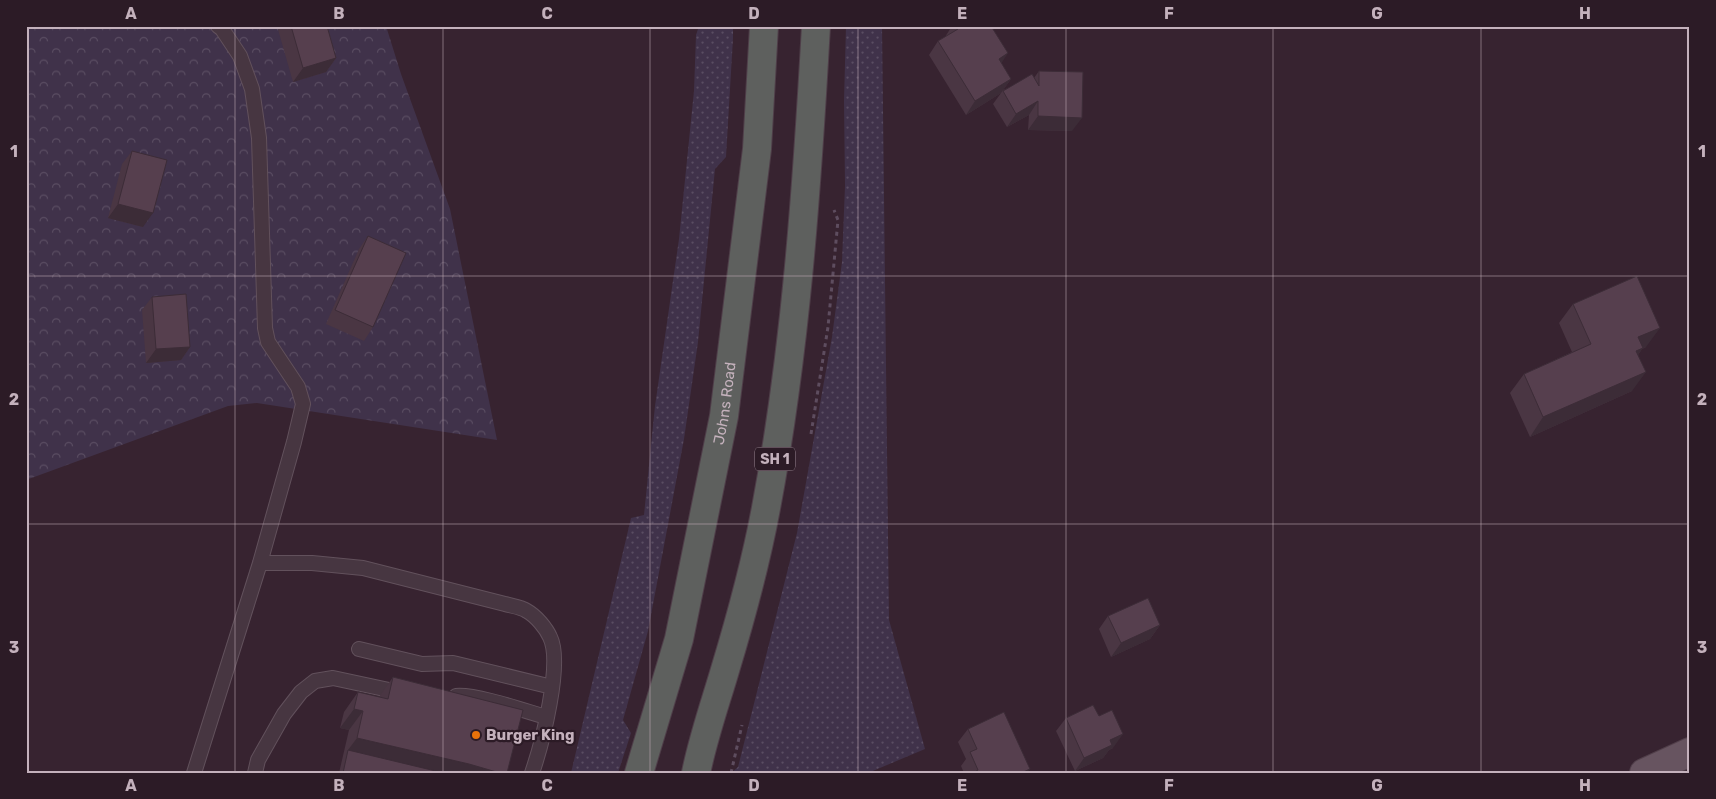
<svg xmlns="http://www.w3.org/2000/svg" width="1716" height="799" font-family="Rubik,sans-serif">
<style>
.grass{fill:url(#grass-dots)}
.park{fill:url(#park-crowns)}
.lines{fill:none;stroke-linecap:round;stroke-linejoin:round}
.service-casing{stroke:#62515c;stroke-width:16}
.primary-casing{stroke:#513f4a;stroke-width:30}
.trunk-casing{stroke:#4f3e49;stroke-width:30}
.path{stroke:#5e4d5f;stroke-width:3;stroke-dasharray:4 4;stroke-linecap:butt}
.service{stroke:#473641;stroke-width:14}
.primary{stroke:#675460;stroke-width:28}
.trunk{stroke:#5e605e;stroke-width:28}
.wall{fill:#4a3643}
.shaded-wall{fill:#3c2c37}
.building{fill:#563f4e;stroke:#3c2c37}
.grid{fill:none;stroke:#c4b1bc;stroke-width:1;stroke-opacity:0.55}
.food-dot{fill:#e8710a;stroke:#2c1b26;stroke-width:2}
.labels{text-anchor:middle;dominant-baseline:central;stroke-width:4.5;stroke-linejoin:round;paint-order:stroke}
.shield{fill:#2c1b26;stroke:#96848f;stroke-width:1}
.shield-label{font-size:14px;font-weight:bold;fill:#c4b1bc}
.street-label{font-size:15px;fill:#c4b1bc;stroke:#2c1b26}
.poi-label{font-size:15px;font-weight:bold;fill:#c4b1bc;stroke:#2c1b26;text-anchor:start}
.neatline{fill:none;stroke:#c4b1bc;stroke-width:2}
.grid-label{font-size:16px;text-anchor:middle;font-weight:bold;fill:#c4b1bc}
</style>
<defs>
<pattern id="grass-dots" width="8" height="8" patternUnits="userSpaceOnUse" patternTransform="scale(1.25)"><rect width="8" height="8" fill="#40324a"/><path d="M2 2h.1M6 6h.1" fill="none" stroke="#5a4d62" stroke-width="1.8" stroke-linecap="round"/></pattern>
<pattern id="park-crowns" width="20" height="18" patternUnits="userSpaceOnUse" patternTransform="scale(1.25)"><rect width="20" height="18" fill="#40324a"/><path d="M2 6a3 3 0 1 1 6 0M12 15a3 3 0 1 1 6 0" fill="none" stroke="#5a4d62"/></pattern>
</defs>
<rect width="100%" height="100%" fill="#372330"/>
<!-- grass -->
<path class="grass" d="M699 26H733V38L726 157 715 169 698 342 684 439 648 631 623 720 631 733 618 773H571L631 518 644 515 655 406 679 239 694 91 696 35Z
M846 26H882L889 620 925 749 868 773H731L738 767 797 533 832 337 842 262 845 186 844 101Z"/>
<!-- park -->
<path class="park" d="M26 26H386L401 74 450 209 497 440 257 403 228 406 26 480Z"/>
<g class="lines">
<defs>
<path id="service" d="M260 563H312L363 568 505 604C512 606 521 607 527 611 536 616 546 628 550 637 563 663 542 744 532 773
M359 649 422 664 453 663 552 687
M456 696C476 694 525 711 546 717
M194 773 260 563 294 442 303 404 298 387 268 342 265 328 259 138 252 89 240 56 222 29 218 26
M255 773 258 760 284 714 301 692 315 681 333 678 403 693"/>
<path id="primary" d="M1644 773 1690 752"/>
<g id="trunk">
<path id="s1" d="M639 773 679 639 724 416 757 149 764 26"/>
<path d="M696 773C703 738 715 704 725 670 741 617 756 562 766 508 796 349 807 187 816 26"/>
</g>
</defs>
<!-- service casing -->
<use href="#service" class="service-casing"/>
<!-- primary casing -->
<use href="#primary" class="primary-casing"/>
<!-- trunk casing -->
<use href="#trunk" class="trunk-casing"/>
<!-- path -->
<path class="path" d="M811 434 828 327 838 220 834 210
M731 773 742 725"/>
<!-- service -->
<use href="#service" class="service"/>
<!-- primary -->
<use href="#primary" class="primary"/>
<!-- trunk -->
<use href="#trunk" class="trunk"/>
</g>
<!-- wall -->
<path class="wall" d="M277 26H327L336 58 326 72 293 82Z
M952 26H991L1001 63 1011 79 1003 90 1034 78 1039 71 1072 131 1028 130 1029 115 1007 127 993 104 1001 93 966 115 929 55 938 41 945 37Z
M132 151 143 227 108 218 122 164Z
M368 236 373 327 364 341 326 324 359 249Z
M152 297 190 347 181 360 146 363 142 310Z
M1573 304 1646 347 1642 349 1638 355 1632 391 1530 437 1510 393 1524 374 1572 352 1559 323Z
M1108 616 1160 625 1150 639 1111 657 1099 629Z
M393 677 507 773H339L349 730 340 728 344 712 358 692 379 697Z
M1066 718 1113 748 1109 750 1103 758 1075 771 1056 731Z
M968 729 1027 773H964L961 766 966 759 958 742Z"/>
<!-- shaded-wall -->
<path class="shaded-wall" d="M1008 53 999 67V59Z
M336 58 326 72 293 82 303 68Z
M1011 79 1001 93 966 115 975 101Z
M1038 101 1029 115 1007 127 1016 114Z
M1038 116 1082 118 1072 131 1028 130Z
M118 204 153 213 143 227 108 218Z
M1660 328 1646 347 1642 349 1629 368 1638 337Z
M190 347 181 360 146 363 156 349Z
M1646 372 1632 391 1530 437 1543 417Z
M1160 625 1150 639 1111 657 1121 643Z
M354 709 363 711 349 730 340 728Z
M1123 734 1113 748 1109 750 1103 758 1075 771 1084 758 1110 740Z
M357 738 469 764 500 773H409L348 750Z
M1030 769 1027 773H1021Z"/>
<!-- building -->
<path class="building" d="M291 26H327L336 58 303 68Z
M957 26H991L1008 53 999 59 1011 79 975 101 938 41 958 29Z
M1039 71 1083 72 1082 118 1038 116V101L1016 114 1003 91 1032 74 1039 86Z
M132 151 167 160 153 213 118 204Z
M368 236 406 253 373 327 335 310Z
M1637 276 1660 328 1638 337 1643 348 1636 351 1646 372 1543 417 1524 374 1591 344 1573 304Z
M186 294 190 347 156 349 152 297Z
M1148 598 1160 625 1121 643 1108 616Z
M393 677 523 710 507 773H500L469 764 357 738 363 711 354 709 358 692 388 699Z
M1093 705 1099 716 1112 710 1123 734 1110 740 1112 745 1084 758 1066 718Z
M1004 712 1030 769 1021 773H973L978 770 970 752 977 749 968 729Z
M348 750 444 773H343Z"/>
<!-- grid -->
<path class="grid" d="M235 26V773M443 26V773M650 26V773M858 26V773M1066 26V773M1273 26V773M1481 26V773M26 276H1690M26 524H1690"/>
<!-- markers -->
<circle class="food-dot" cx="476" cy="735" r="5"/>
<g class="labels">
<!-- shield labels -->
<rect class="shield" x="755" y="447.5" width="40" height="23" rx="4"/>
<g class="shield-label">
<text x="775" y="459">SH 1</text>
</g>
<!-- street labels -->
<g class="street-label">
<text stroke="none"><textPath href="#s1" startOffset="380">Johns Road</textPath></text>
</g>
<!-- poi labels -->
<g class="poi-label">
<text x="486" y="735">Burger King</text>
</g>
</g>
<!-- border -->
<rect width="1716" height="799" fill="none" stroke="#2c1b26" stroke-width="55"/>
<rect x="28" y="28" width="1660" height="744" class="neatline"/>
<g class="grid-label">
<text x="131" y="19">A</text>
<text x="339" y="19">B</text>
<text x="547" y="19">C</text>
<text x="754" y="19">D</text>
<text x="962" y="19">E</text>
<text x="1169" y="19">F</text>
<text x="1377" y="19">G</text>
<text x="1585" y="19">H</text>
<text x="14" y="157">1</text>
<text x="1702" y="157">1</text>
<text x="14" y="405">2</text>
<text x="1702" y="405">2</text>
<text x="14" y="653">3</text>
<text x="1702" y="653">3</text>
<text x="131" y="791">A</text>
<text x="339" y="791">B</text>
<text x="547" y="791">C</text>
<text x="754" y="791">D</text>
<text x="962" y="791">E</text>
<text x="1169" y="791">F</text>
<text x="1377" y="791">G</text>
<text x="1585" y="791">H</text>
</g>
</svg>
